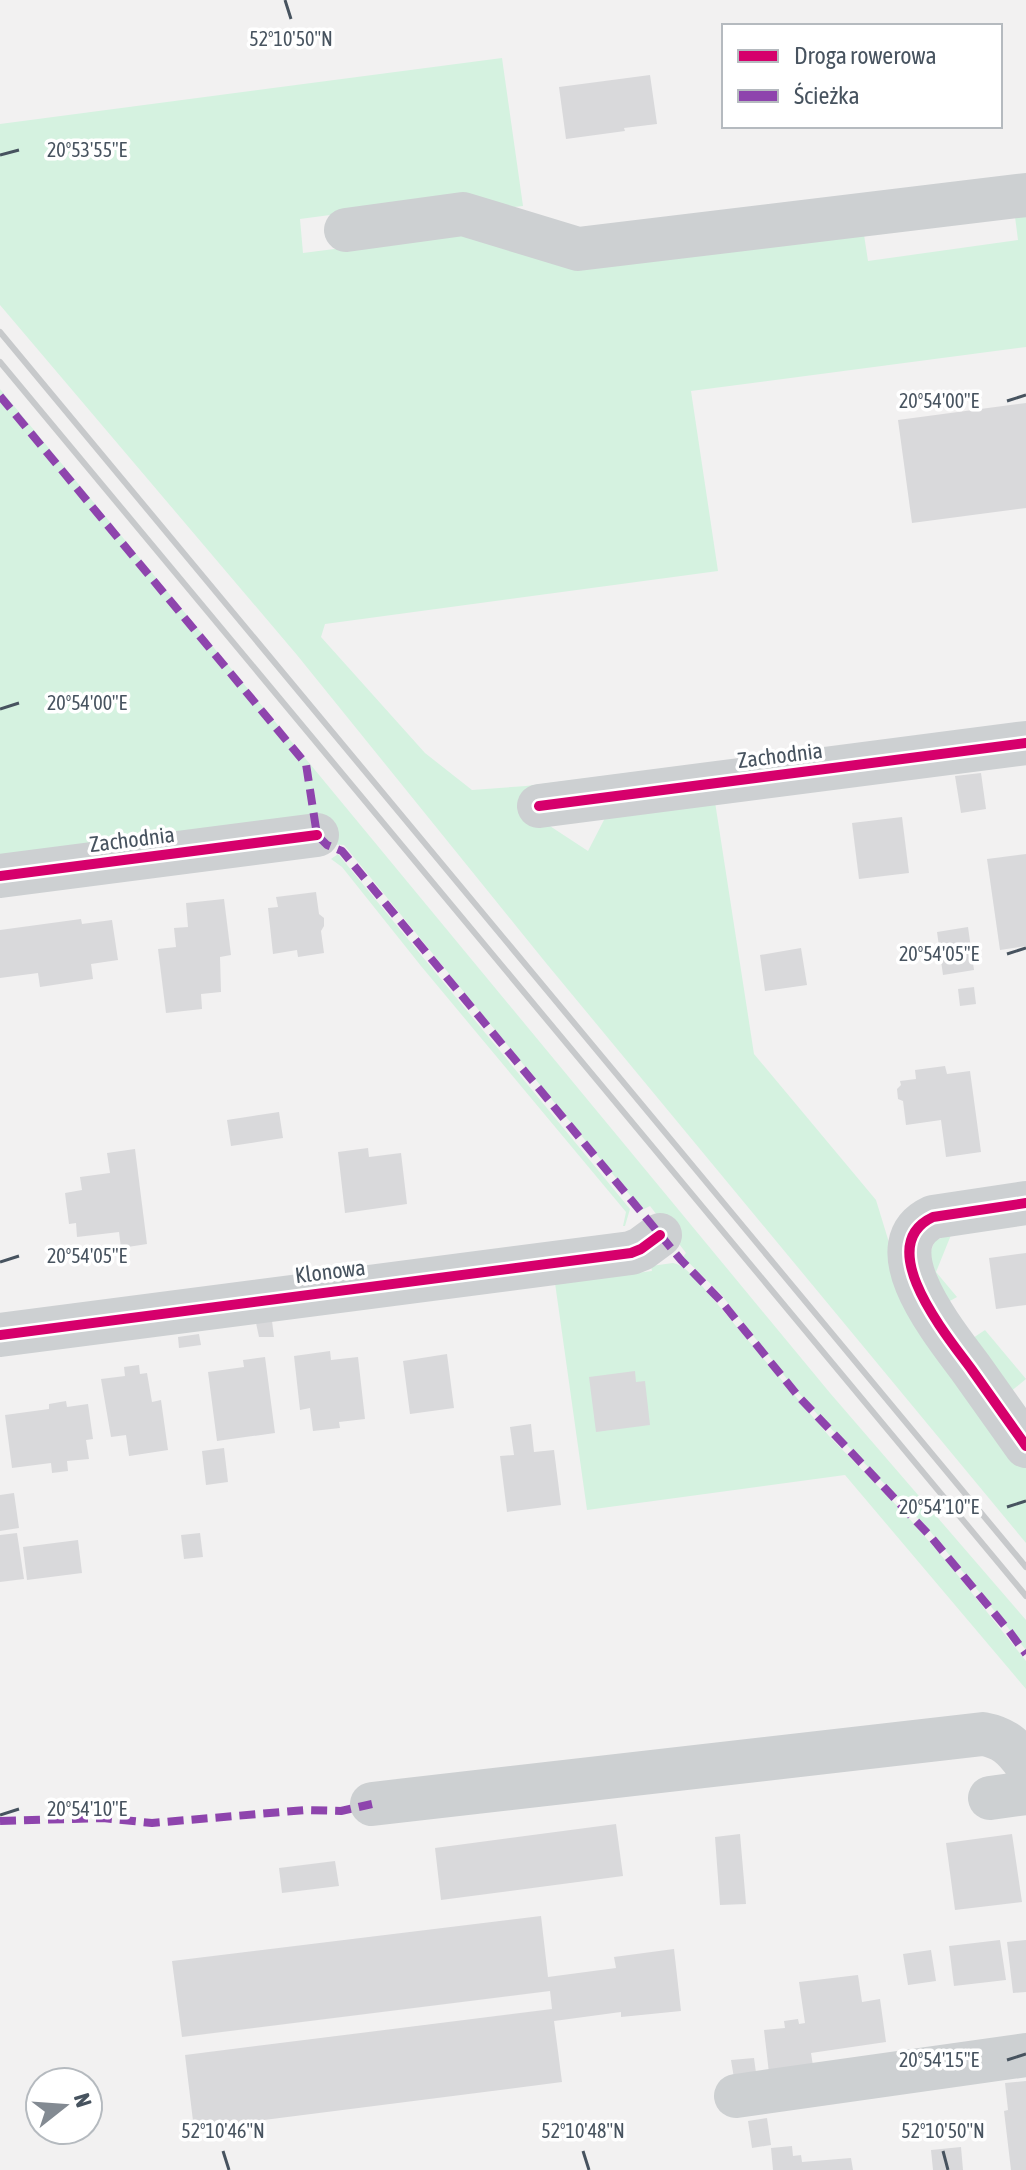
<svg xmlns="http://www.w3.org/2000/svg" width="1026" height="2170" font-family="'Asap Condensed',sans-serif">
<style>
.green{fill:#d5f2e0}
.building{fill:#d9d9db}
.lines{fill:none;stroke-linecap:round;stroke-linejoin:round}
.minor{stroke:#cdd0d2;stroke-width:44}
.rail{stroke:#c7c9cb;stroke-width:6}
.quiet{stroke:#8e44ad;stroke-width:8;stroke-dasharray:16 8;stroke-linecap:butt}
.cycleway-casing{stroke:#fff;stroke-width:15}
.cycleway{stroke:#d6006c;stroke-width:10}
.ticks{fill:none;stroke:#47535f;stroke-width:3}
.labels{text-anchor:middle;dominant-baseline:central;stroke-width:7;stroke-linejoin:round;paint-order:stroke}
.street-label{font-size:22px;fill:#47535f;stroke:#fff}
.ticks-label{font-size:20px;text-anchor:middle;fill:#47535f;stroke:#fff;stroke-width:7;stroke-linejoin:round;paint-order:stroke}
</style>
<rect width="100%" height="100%" fill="#f2f1f1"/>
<!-- green -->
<path class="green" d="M502 58 523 206 505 208 466 197 300 219 303 253 467 232 863 228 868 261 1018 240 1014 209 1026 208V347L691 391 718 571 325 624 321 637 425 753 472 790 526 786 1026 722 533 815 588 851 605 818 715 802 754 1054 876 1200 902 1285 1026 1462V1543L546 963 297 655 0 305V124Z
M0 389 830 1393 1026 1620V1650L929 1530 817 1414 790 1383 720 1293 683 1257 686 1253 650 1206 642 1210 344 845 329 844 0 861Z
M338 854 630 1209 625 1226H623L626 1212 421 966 342 867 331 859Z
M951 1235 936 1272 957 1297 939 1307 925 1267 935 1240Z
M673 1263C685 1265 694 1278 703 1287L829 1436 907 1516 952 1568 1026 1661V1689L845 1475 587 1510 555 1283 652 1271 651 1266Z
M985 1330 1026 1379 1003 1398 964 1344Z"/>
<!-- building -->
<path class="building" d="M650 75 657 124 624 128 625 131 566 139 559 87Z
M1026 403V508L912 523 898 420Z
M981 773 986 809 961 813 955 776Z
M902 817 909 873 859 879 852 823Z
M1026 854V946L1000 950 987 859Z
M316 892 319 914 324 918V926L321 931 324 953 298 957 297 950 273 954 268 908 278 907 276 897Z
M224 899 231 955 220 957 221 992 201 994 202 1009 166 1013 158 949 176 947 174 928 188 927 186 903Z
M81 919 82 924 112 920 118 960 91 964 93 979 40 987 38 973 0 978V930Z
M968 927 974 970 943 975 937 932Z
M801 948 807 985 765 991 760 955Z
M974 987 976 1004 960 1006 958 989Z
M945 1066 947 1074 970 1071 981 1152 946 1157 941 1120 906 1125 903 1101 898 1099 897 1089 901 1085 900 1081 916 1079 915 1070Z
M279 1112 283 1138 231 1146 227 1120Z
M368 1148 369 1157 401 1153 407 1204 345 1213 338 1152Z
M135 1149 147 1244 121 1248 119 1232 77 1237 76 1223 69 1224 65 1193 82 1190 80 1177 110 1173 107 1153Z
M1026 1253V1305L996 1309 989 1258Z
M272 1321 274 1337H259L256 1323Z
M199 1334 201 1345 179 1348 178 1337Z
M330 1351 331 1360 358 1357 365 1419 339 1422 340 1428 313 1431 310 1408 300 1410 294 1356Z
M447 1354 454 1408 410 1414 403 1361Z
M265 1357 275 1433 217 1441 208 1372 244 1367 243 1360Z
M139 1365 140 1374 147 1373 152 1402 161 1400 168 1450 129 1456 126 1435 111 1437 101 1379 125 1376 124 1367Z
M635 1371 636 1382 645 1381 650 1425 596 1432 589 1377Z
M66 1401 67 1407 88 1404 93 1439 86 1440 89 1459 67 1461 68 1471 52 1473 51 1463 12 1468 5 1415 49 1409V1404Z
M531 1424 534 1452 554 1450 561 1505 507 1512 500 1456 514 1455 510 1427Z
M224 1448 228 1482 206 1485 202 1451Z
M14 1493 19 1528 0 1531V1495Z
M17 1533 24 1579 0 1582V1535Z
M200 1533 203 1557 184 1559 181 1535Z
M78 1540 82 1573 27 1580 23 1547Z
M616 1824 623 1876 441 1900 435 1848Z
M740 1834 746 1904 720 1905 715 1837Z
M1012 1834 1022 1902 955 1910 946 1843Z
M335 1861 339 1886 282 1893 279 1868Z
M541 1916 548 1977 616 1968 614 1957 674 1949 681 2011 621 2017V2012L554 2021 562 2082 194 2129 185 2055 552 2009 550 1991 182 2037 172 1961Z
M1000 1940 1006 1980 954 1986 949 1946Z
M1026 1940V1992L1013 1993 1007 1942Z
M931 1950 936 1981 908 1985 903 1954Z
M858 1975 862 2002 880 1999 886 2042 811 2053 813 2066 769 2073 764 2030 785 2028 784 2021 798 2019 799 2024 805 2023 799 1982Z
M754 2058 757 2080 735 2084 731 2060Z
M1026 2081V2170H1011L1004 2111 1008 2110 1005 2083Z
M767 2118 771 2145 752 2148 748 2121Z
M792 2146 793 2156 801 2155 802 2162 851 2158 853 2170H773L771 2148Z
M961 2147 963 2170H933L931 2150Z"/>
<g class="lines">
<!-- minor -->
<path class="minor" d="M346 230 463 214 578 249 1026 195
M539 806 1026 743
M0 876 317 835
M1026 1203 933 1217C871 1246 948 1337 972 1370 990 1395 1008 1421 1026 1446
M0 1335 631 1253 641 1249 660 1235
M990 1798 1026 1793
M372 1804 983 1734C1004 1738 1013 1746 1026 1764
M736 2096 1026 2055"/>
<!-- rail -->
<path class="rail" d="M0 332 1026 1567
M0 362 1026 1596"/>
<!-- quiet -->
<path class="quiet" d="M0 396 306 764 317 835 327 845 342 851 681 1260 720 1300 799 1397 931 1537 1009 1631 1026 1654
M0 1821 103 1818 152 1823 306 1810 341 1811 372 1804"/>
<defs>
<path id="cycleway" d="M539 806 1026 743
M0 876 317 835
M1026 1203 933 1217C871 1246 948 1337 972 1370 990 1395 1008 1421 1026 1446
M0 1335 631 1253 641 1249 660 1235"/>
</defs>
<!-- cycleway casing -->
<use href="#cycleway" class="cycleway-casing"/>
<!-- cycleway -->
<use href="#cycleway" class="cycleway"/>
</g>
<!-- ticks -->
<path class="ticks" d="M285 0 291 19M0 155 19 150M1007 401 1026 395M0 709 19 703M1007 954 1026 948M0 1262 19 1256M1007 1507 1026 1501M0 1815 19 1809M1007 2060 1026 2054M223 2151 229 2170M583 2151 589 2170M943 2151 948 2170"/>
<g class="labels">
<!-- street labels -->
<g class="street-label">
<text transform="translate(780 755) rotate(-7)">Zachodnia</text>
<text transform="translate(132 839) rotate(-7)">Zachodnia</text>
<text transform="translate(330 1271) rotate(-7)">Klonowa</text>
</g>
</g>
<g class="ticks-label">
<text x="291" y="46">52°10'50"N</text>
<text x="87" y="157">20°53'55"E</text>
<text x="939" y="408">20°54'00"E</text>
<text x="87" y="710">20°54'00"E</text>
<text x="939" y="961">20°54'05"E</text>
<text x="87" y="1263">20°54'05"E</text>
<text x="939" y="1514">20°54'10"E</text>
<text x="87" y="1816">20°54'10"E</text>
<text x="939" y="2067">20°54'15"E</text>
<text x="223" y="2138">52°10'46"N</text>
<text x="583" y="2138">52°10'48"N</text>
<text x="943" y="2138">52°10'50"N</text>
</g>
<!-- legend -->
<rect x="722" y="24" width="280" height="104" fill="#ffffff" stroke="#b5babf" stroke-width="2"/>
<rect x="738" y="50" width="40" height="12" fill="#d6006c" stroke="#b5babf" stroke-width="2"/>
<text x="794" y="64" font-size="24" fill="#47535f">Droga rowerowa</text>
<rect x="738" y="90" width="40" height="12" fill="#8e44ad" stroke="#b5babf" stroke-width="2"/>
<text x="794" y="104" font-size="24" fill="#47535f">Ścieżka</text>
<!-- north arrow -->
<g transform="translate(64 2106) rotate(73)"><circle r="38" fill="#ffffff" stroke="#b5babf" stroke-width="2"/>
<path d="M0-6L14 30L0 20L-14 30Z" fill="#838a92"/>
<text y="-12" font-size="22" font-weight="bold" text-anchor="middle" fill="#47535f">N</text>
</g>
</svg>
